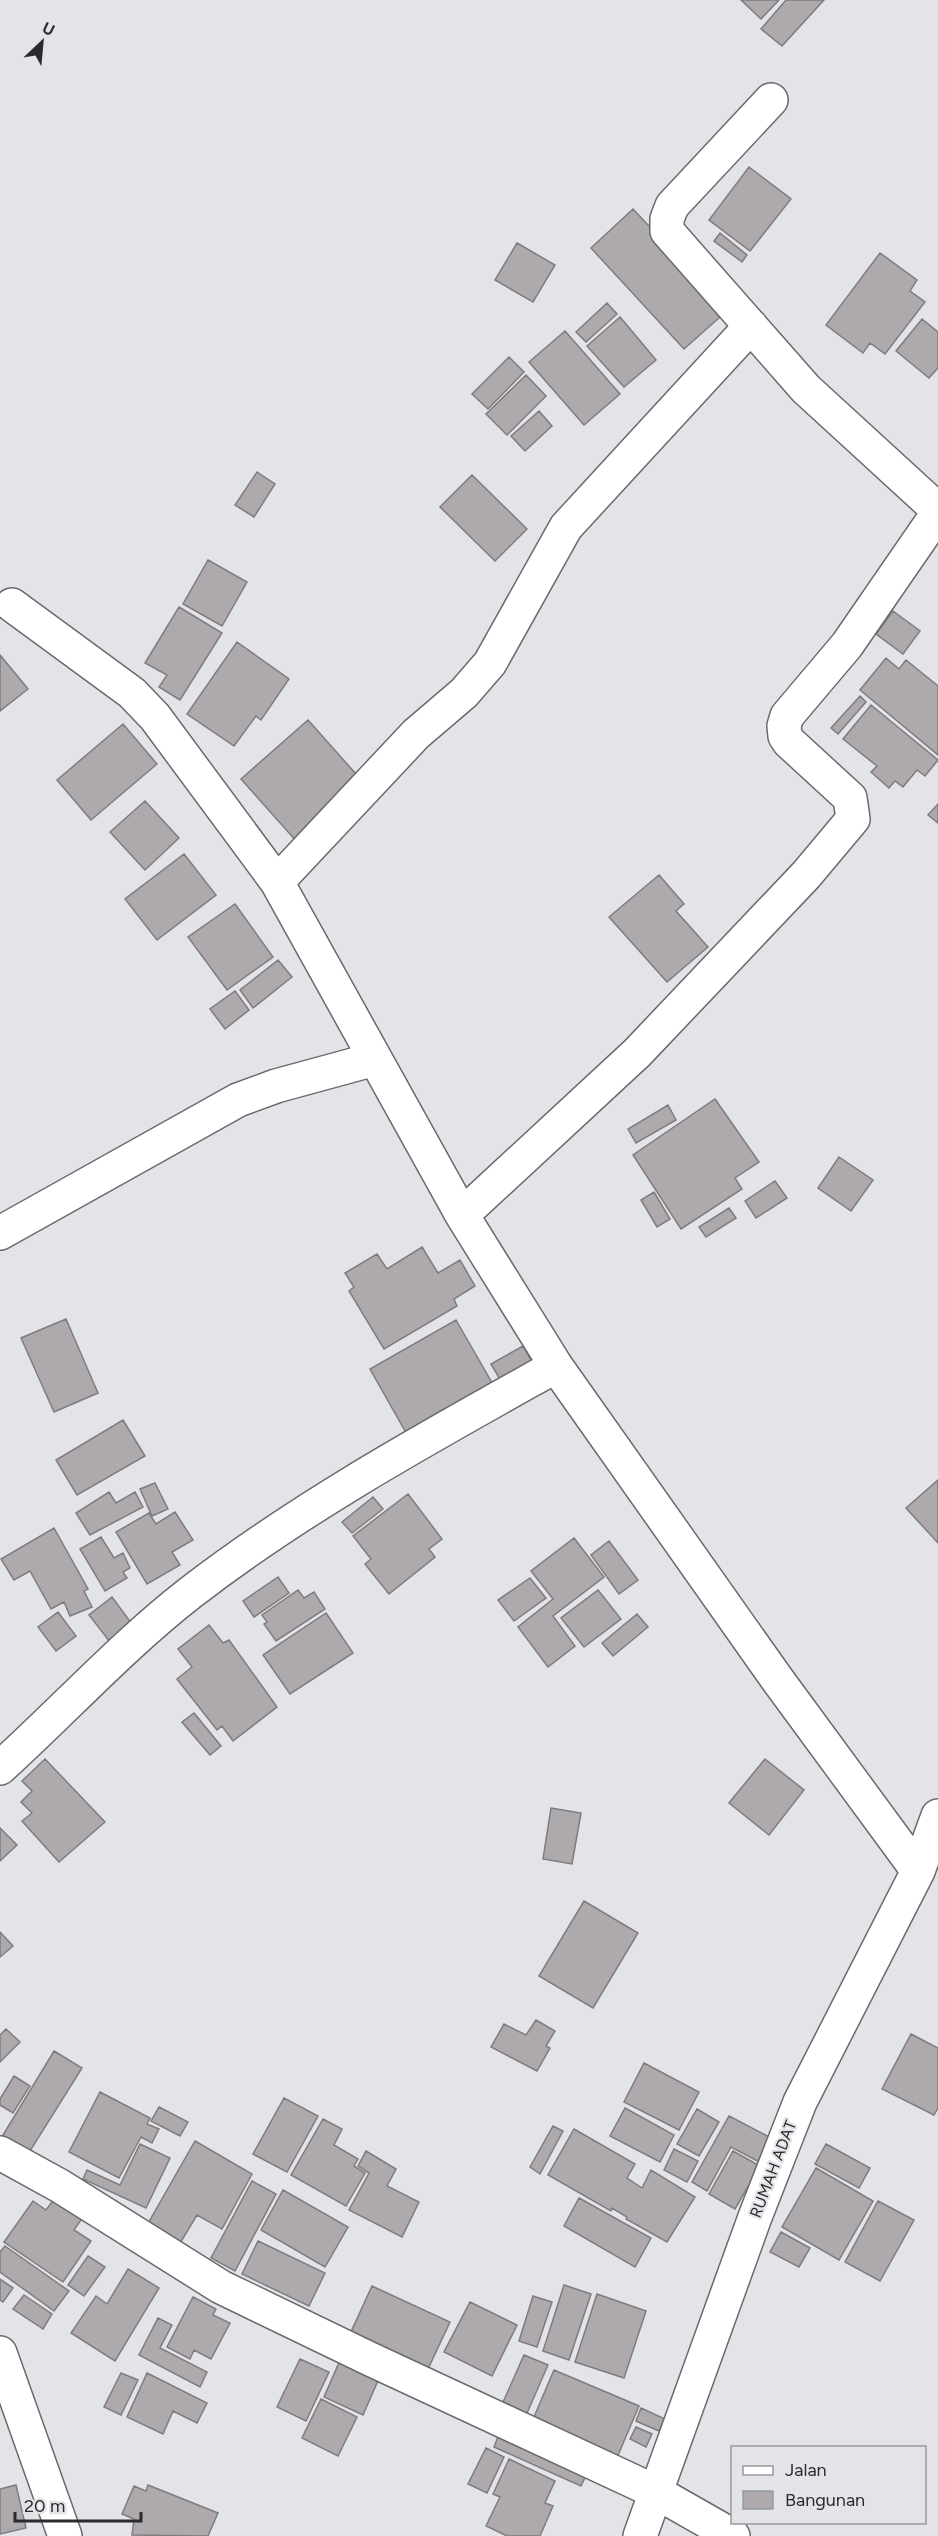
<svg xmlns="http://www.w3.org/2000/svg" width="938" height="2536" font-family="Figtree,sans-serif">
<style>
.building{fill:#aea9ac;stroke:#7f7b7e;stroke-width:1.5}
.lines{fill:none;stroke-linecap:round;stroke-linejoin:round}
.minor-casing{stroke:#696a6e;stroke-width:36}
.minor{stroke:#fff;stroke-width:33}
.labels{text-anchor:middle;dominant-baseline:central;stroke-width:4.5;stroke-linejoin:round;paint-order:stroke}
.street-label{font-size:16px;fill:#2a2b2d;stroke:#e3e4e8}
</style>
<rect width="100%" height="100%" fill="#e3e4e8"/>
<!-- building -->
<path class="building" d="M741 0H779L761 19Z
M786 0H824L782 46 761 29Z
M749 167 791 199 750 251 709 220Z
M633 209 728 310 684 349 591 248Z
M720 233 747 255 742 262 714 241Z
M517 243 555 265 533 302 495 280Z
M880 253 917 280 910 291 925 302 885 354 870 343 863 353 826 325Z
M607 303 617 314 586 342 576 332Z
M620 317 656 360 624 387 587 346Z
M922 319 938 332V368L929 378 896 351Z
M565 331 620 394 584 425 529 362Z
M509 357 524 372 488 409 472 394Z
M526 375 546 396 507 435 486 414Z
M539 411 552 426 525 451 511 436Z
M257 472 275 484 254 517 235 505Z
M472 475 527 529 495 561 440 507Z
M208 560 247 582 222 626 183 604Z
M179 607 222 633 180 700 159 687 167 675 145 663Z
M893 611 920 631 903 654 876 634Z
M237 642 289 679 261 720 256 716 234 746 187 714Z
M0 655 28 689 0 711Z
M886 658 899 669 906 660 938 686V755L860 690Z
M860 696 866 702 838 734 831 728Z
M871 705 938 760 925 776 917 770 903 787 895 781 889 788 871 772 877 766 843 739Z
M308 720 364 783 297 842 241 779Z
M123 724 157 764 91 820 57 780Z
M145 801 179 838 145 870 110 832Z
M938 804V823L928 815Z
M184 854 216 895 157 940 125 899Z
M659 875 684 904 676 911 708 947 667 982 609 917Z
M235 904 273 957 227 990 188 937Z
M278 960 292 977 253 1008 240 990Z
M235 991 249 1010 225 1029 210 1009Z
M715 1099 759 1162 735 1178 742 1189 681 1229 633 1155Z
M668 1105 676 1120 636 1143 628 1129Z
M839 1157 873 1180 851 1211 818 1188Z
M775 1181 787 1198 756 1218 745 1201Z
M654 1192 670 1219 657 1227 641 1200Z
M729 1208 736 1218 706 1237 699 1227Z
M422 1247 438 1273 460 1260 475 1286 454 1299 457 1306 384 1349 349 1291 354 1287 345 1273 377 1254 387 1269Z
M66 1319 98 1393 54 1412 21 1338Z
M456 1320 495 1388 409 1438 370 1369Z
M523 1346 537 1370 505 1388 491 1364Z
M123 1420 145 1456 77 1495 56 1460Z
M938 1480V1543L906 1508Z
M155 1483 168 1509 152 1516 140 1489Z
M109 1492 116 1503 135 1492 143 1507 90 1535 76 1513Z
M408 1494 442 1539 429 1549 435 1557 389 1594 365 1564 371 1559 353 1536Z
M373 1497 383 1509 352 1533 342 1522Z
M175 1512 193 1540 172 1552 180 1565 147 1584 116 1532 149 1513 156 1524Z
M54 1528 88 1589 84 1591 92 1607 70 1616 64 1602 51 1609 30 1571 14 1580 1 1559Z
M101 1537 114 1558 123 1553 130 1568 123 1572 127 1578 105 1591 80 1549Z
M574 1538 604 1577 553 1616 575 1646 548 1667 518 1627 553 1599 531 1571Z
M609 1541 638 1580 619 1594 591 1555Z
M278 1577 289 1593 254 1617 243 1601Z
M530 1578 546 1598 514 1621 498 1600Z
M298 1590 304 1598 314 1592 325 1609 276 1641 264 1624 267 1622 262 1615Z
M598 1590 621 1619 584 1647 561 1618Z
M112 1597 132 1624 110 1642 89 1615Z
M58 1612 76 1636 56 1651 38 1627Z
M326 1613 353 1653 290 1694 263 1655Z
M637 1614 648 1627 613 1656 602 1643Z
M209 1625 223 1643 229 1640 277 1707 233 1741 222 1726 217 1730 177 1679 192 1667 178 1649Z
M194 1713 221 1746 210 1755 182 1722Z
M45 1759 105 1822 59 1862 22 1821 32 1813 21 1802 32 1791 22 1781Z
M765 1759 804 1790 769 1835 729 1803Z
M551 1808 581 1813 572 1864 543 1859Z
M0 1828 17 1845 0 1861Z
M584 1901 638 1933 593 2008 539 1976Z
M0 1932 13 1946 0 1957Z
M536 2020 555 2031 546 2046 550 2048 537 2071 491 2047 504 2024 526 2035Z
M6 2029 20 2042 0 2062V2035Z
M911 2034 938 2048V2108L934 2115 882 2089Z
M54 2051 82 2068 25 2159 0 2140Z
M644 2063 699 2092 679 2130 624 2102Z
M14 2076 30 2086 13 2113 0 2105V2099Z
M100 2092 150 2118 147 2124 159 2129 152 2143 141 2137 119 2178 69 2152Z
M284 2098 318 2116 287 2172 253 2154Z
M159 2107 188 2122 180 2136 151 2121Z
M625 2108 674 2135 660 2162 610 2136Z
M697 2109 719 2122 699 2156 677 2144Z
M729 2116 775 2140 763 2164 731 2147 707 2191 692 2182Z
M323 2119 342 2129 334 2145 358 2159 354 2166 365 2173 346 2206 291 2175Z
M553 2126 563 2131 540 2174 530 2167Z
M574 2129 635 2164 627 2178 642 2188 651 2170 695 2197 667 2242 626 2219 627 2217 612 2208 611 2211 548 2175Z
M195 2141 252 2174 222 2229 197 2215 179 2245 146 2227Z
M140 2144 170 2158 146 2208 83 2179 87 2170 120 2185Z
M826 2144 870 2168 859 2188 815 2164Z
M674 2149 698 2161 687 2182 664 2170Z
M366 2151 396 2169 387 2186 419 2202 402 2237 349 2210 369 2173 358 2166Z
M733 2151 760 2166 735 2209 709 2194Z
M816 2168 873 2201 839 2260 782 2227Z
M252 2181 276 2194 235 2271 211 2258Z
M283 2190 348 2227 325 2267 261 2230Z
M57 2195 85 2214 74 2230 91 2241 63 2282 4 2242 33 2201 46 2210Z
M579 2198 651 2238 635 2267 564 2226Z
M878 2201 914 2220 880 2281 845 2262Z
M781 2232 810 2248 799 2267 770 2252Z
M258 2241 325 2273 309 2306 242 2274Z
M5 2246 69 2291 54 2311 0 2272V2252Z
M88 2256 105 2267 84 2296 68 2285Z
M128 2269 159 2288 115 2361 71 2333 96 2296 107 2304Z
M0 2279 13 2288 3 2302 0 2300Z
M564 2285 591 2294 569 2360 543 2351Z
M372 2286 450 2322 427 2371 350 2334Z
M597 2294 646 2311 624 2378 575 2362Z
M24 2295 52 2314 43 2329 13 2309Z
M533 2296 552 2302 537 2347 519 2341Z
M193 2297 216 2309 213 2315 230 2323 211 2359 194 2350 190 2359 167 2347Z
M470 2302 517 2325 492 2376 444 2352Z
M158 2318 172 2325 160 2348 207 2372 200 2387 139 2355Z
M524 2355 548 2365 524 2420 500 2409Z
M341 2358 380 2376 363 2415 324 2397Z
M300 2359 329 2372 306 2421 277 2407Z
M554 2370 639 2406 616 2460 531 2424Z
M121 2373 138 2380 121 2415 104 2407Z
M147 2373 207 2403 197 2423 173 2411 163 2434 127 2417Z
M321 2399 357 2417 338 2456 302 2438Z
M641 2408 665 2419 659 2431 636 2421Z
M636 2427 652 2434 646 2447 630 2439Z
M501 2429 589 2469 581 2486 494 2447Z
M486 2448 504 2457 487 2493 468 2484Z
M509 2459 555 2481 545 2503 553 2506 540 2536H507L486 2526 500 2497 493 2494Z
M16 2485 26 2528 0 2534V2489Z
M148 2485 218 2513 208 2536 132 2535 134 2519 122 2514 134 2486 146 2491Z"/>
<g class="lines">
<defs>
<path id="minor" d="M771 100 672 206 667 219V231L806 389 938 510
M12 605 132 693 155 717 277 882 462 1215 556 1366 777 1679 918 1871
M277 882 416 734 464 693 490 663 566 527 751 326
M462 1215 637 1053 806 875 853 819 850 798 789 742 785 736 784 726 787 716 847 645 938 513
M0 1233 238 1100 276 1086 375 1059
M0 1768C64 1710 122 1646 190 1593 304 1505 431 1436 556 1366
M0 2153 60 2186 221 2287 370 2359 654 2491 733 2536
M0 2353 65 2536
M640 2536 755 2217 800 2102 918 1871 938 1816"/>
</defs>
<!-- minor casing -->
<use href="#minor" class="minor-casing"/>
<!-- minor -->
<use href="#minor" class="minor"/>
</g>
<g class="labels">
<!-- street labels -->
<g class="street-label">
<text transform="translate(773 2169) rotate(-69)">RUMAH ADAT</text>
</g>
</g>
<!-- legend -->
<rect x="731" y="2446" width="195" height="78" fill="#e3e4e8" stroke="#999a9d" stroke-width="1.5"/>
<rect x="743" y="2466" width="30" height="9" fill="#ffffff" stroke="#999a9d" stroke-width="1.5"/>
<text x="785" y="2476" font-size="18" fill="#2a2b2d">Jalan</text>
<rect x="743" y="2491" width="30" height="18" fill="#aea9ac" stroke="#999a9d" stroke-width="1.5"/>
<text x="785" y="2506" font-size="18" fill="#2a2b2d">Bangunan</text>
<!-- north arrow -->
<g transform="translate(42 42) rotate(26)" stroke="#e3e4e8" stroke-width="4.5" paint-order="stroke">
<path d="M0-4.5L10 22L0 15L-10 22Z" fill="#2a2b2d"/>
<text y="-9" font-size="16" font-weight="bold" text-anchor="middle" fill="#2a2b2d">U</text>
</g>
<!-- scale -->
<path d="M15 2512v9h126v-9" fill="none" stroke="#2a2b2d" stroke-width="3"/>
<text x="24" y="2512" font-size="18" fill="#2a2b2d" stroke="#e3e4e8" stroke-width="4.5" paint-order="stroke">20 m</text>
</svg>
